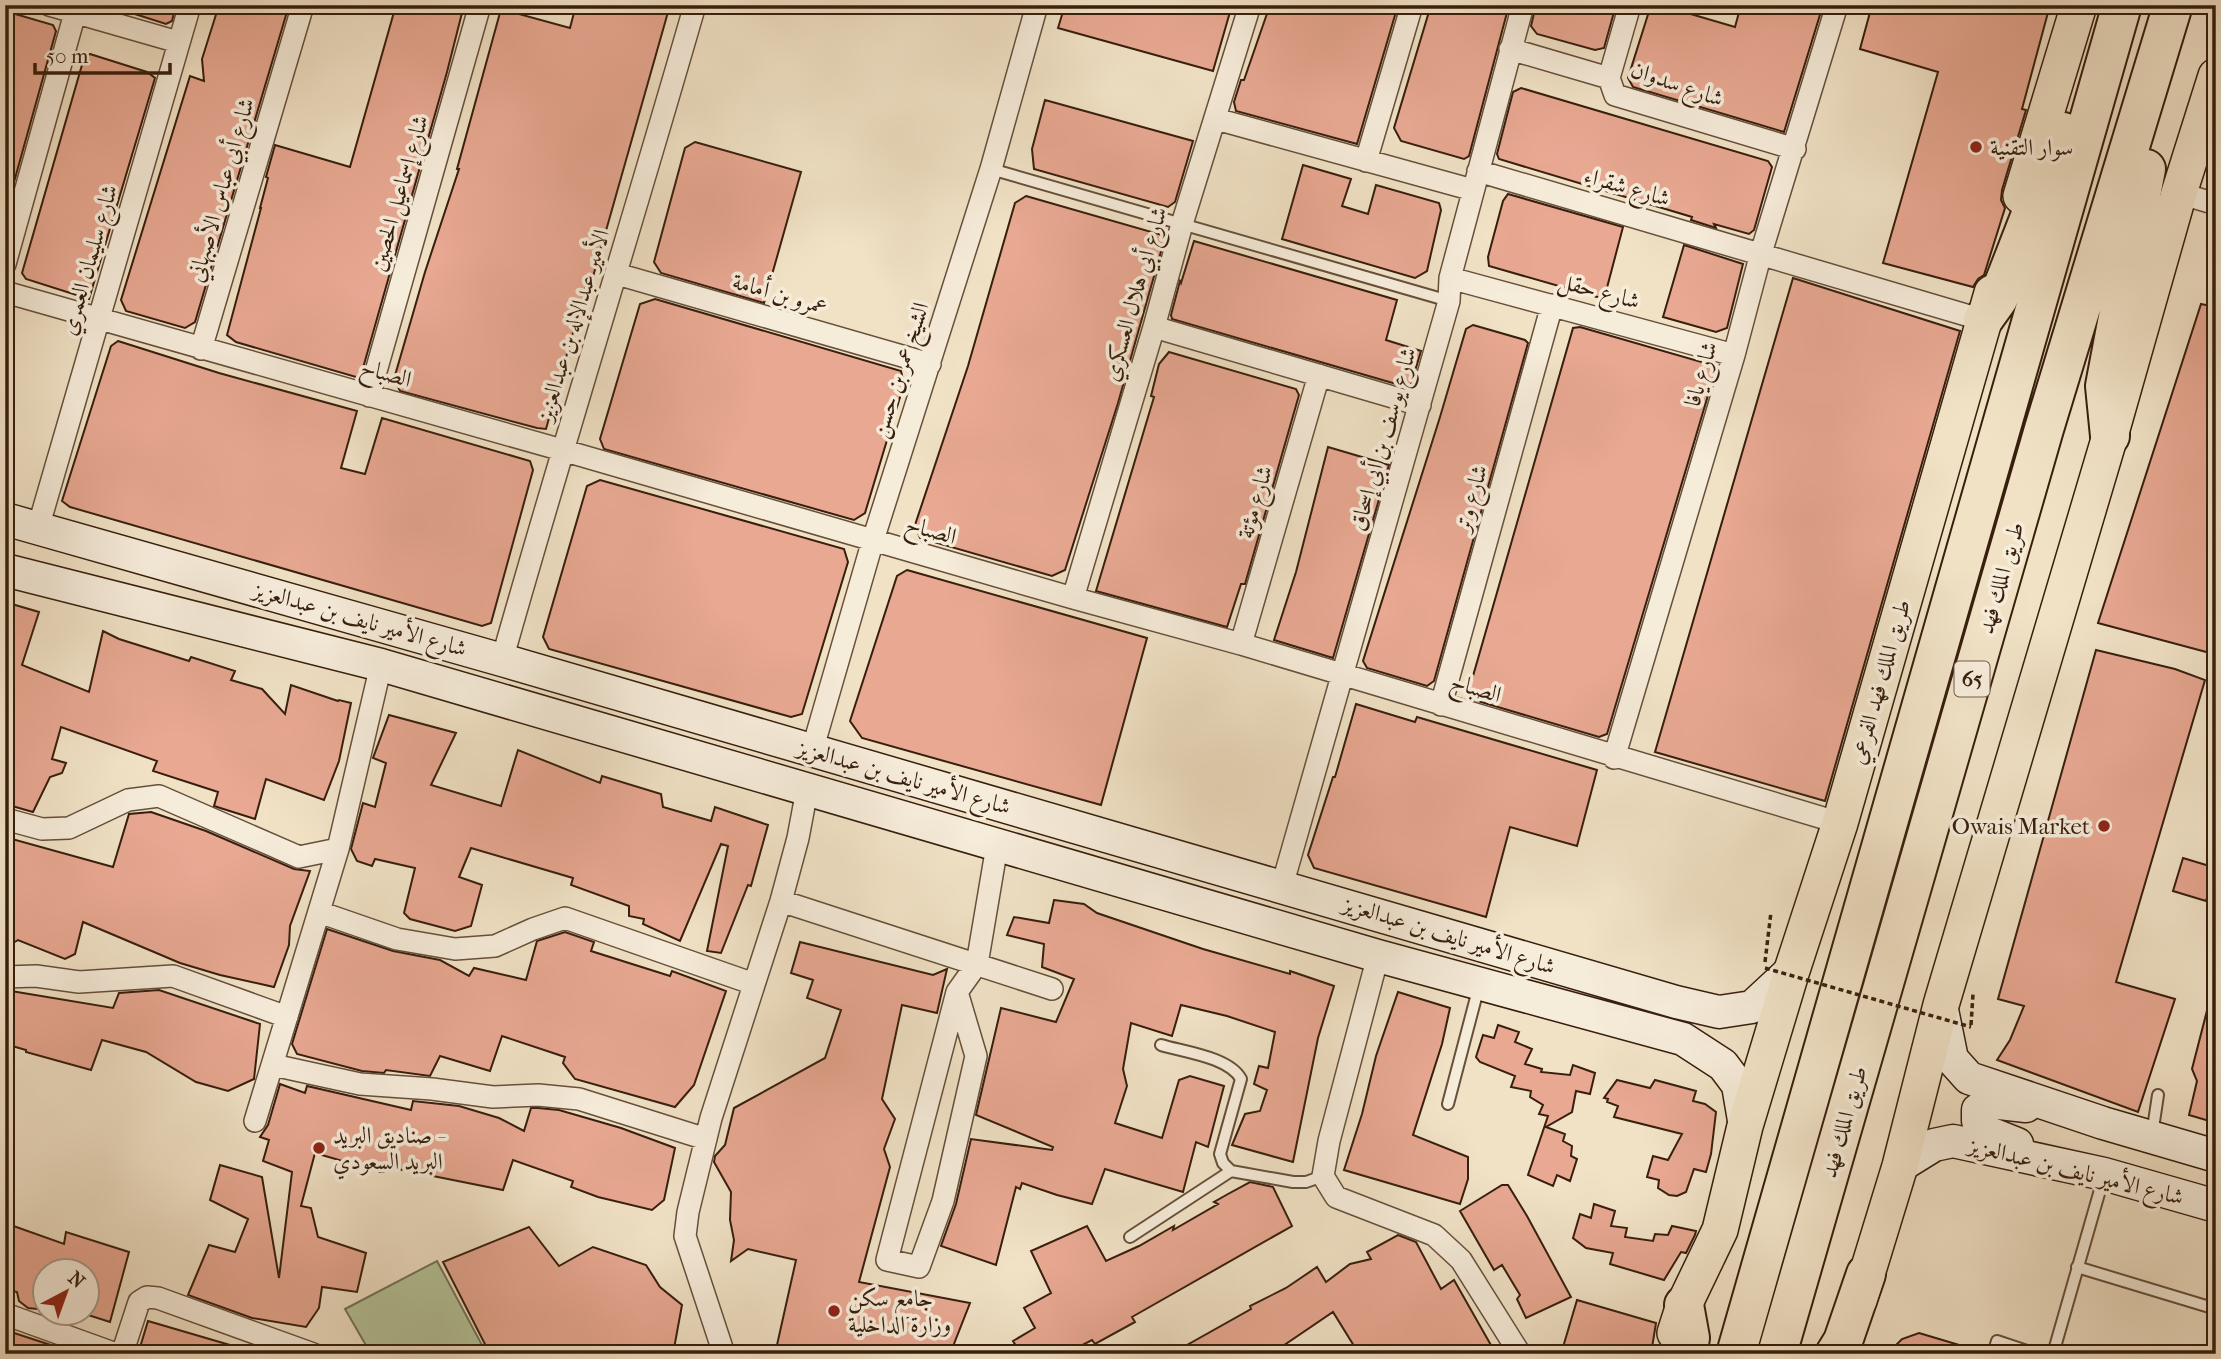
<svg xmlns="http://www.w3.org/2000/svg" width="2221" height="1359" font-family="'IM FELL French Canon',Amiri,serif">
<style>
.green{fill:#b4c49a;stroke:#767154;stroke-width:2}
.building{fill:#e8a892;stroke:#371e0d;stroke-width:2}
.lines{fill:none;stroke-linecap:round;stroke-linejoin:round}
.lane-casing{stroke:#664f3b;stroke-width:14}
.street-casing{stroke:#664f3b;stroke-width:24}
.secondary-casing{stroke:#371e0d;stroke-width:35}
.primary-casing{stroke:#371e0d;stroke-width:38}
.highway-casing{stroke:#371e0d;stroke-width:42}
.path{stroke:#371e0d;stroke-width:3.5;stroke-dasharray:5 3.5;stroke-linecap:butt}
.lane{stroke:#f6ecda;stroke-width:10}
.street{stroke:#f6ecda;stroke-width:21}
.secondary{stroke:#f6ecda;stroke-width:32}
.primary{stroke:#f1e2c6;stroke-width:35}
.highway{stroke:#f1e2c6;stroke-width:38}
.path-bridge{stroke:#371e0d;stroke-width:3.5;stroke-dasharray:5 3.5;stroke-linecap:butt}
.poi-dot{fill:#8f2418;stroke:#f6ecda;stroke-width:2.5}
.labels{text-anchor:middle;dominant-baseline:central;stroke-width:7;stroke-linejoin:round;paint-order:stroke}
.shield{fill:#f6ecda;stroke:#705c4a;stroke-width:2}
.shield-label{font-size:21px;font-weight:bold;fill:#371e0d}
.street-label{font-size:23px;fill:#371e0d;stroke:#f6ecda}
.poi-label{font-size:23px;fill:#371e0d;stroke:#f6ecda;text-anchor:start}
</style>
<rect width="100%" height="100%" fill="#f1e2c6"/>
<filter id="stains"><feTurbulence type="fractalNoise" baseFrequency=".00286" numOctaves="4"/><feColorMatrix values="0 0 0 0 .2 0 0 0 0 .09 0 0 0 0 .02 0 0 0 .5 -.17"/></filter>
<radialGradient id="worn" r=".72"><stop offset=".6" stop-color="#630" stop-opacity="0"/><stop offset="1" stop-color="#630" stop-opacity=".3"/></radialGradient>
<!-- green -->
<path class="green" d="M437 1261 482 1345 466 1354H371L345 1309Z"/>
<!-- building -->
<path class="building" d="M117 5H176L172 21 166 24 116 8Z
M219 5H289L195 322 185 328 126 311 121 300 190 76 204 81 202 59Z
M396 5H464L447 72 361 375 356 377 236 342 227 335 261 208H260L268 178 266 177 275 145 350 167Z
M576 5H670L592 280 588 279 546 429 537 428 400 391 394 379 425 272 459 169H457L501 9 570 28Z
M1065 5H1232L1213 71 1058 28Z
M1270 5H1398L1357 144 1236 111 1234 102 1241 80H1244Z
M1431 5H1509L1469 156 1464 159 1401 141 1394 128Z
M1536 5H1616L1604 48 1595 50 1537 34 1531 26Z
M1651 5H1660L1735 27 1741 5H1823L1784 132 1633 87 1628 78Z
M1872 5H2050L2022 109 2026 110 2002 190 2001 200 2005 208 1984 275 1978 279 1973 287 1883 263 1938 72 1860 49Z
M5 11 53 25 56 31 9 200H5Z
M90 54 147 72 155 78 89 299 26 279 22 273 84 58Z
M1521 88 1768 161 1772 167 1754 230 1749 234 1714 224 1716 228 1691 220 1692 217 1499 159 1497 154 1513 92Z
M1045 100 1193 141 1175 202 1168 207 1034 169 1032 149Z
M695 142 801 172 764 303 661 273 654 262 685 148Z
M1303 165 1351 179 1342 206 1368 214 1376 185 1439 203 1441 210 1427 271 1415 278 1282 239Z
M1508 194 1623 227 1604 299 1489 266 1488 257 1503 201Z
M1026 196 1162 235 1164 241 1118 403 1065 570 1052 576 920 538 915 525 968 366 1015 203Z
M1194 241 1397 300 1386 340 1421 351 1410 388 1172 319 1171 315 1180 281 1181 283Z
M1684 245 1743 264 1727 328 1716 332 1663 317Z
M1793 278 1960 331 1825 801 1655 752Z
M655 299 901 371 904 384 865 513 854 520 604 449 600 439 640 304Z
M2201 304 2216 307V633L2210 653 2098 623Z
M1473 325 1525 340 1528 343 1434 681 1427 686 1367 668 1363 661 1440 417 1466 329Z
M1580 327 1712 365 1715 372 1607 734 1599 737 1474 700 1469 690 1573 328Z
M118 341 219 373 357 411 341 468 365 474 382 418 530 461 533 470 491 623 482 626 70 507 62 501 111 346Z
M1169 352 1296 389 1299 395 1245 584H1241L1227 627 1096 591 1154 397 1151 396 1159 364Z
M1328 447 1389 465 1333 658 1274 640 1296 572Z
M600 480 844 549 848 562 802 714 791 717 549 649 543 637 587 486Z
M907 570 1147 638 1101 805 862 738 850 721 897 576Z
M5 602 39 612 22 665 89 692 103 631 119 639 189 661 191 657 235 671 231 680 262 689 285 714 291 685 338 701 339 700 351 703 339 761 324 800 266 779 255 819 214 806 218 792 153 771 157 761 61 727 52 759 66 763 62 773 50 777 33 812 5 804Z
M2096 650 2175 669 2205 680 2116 982 2175 999 2138 1112 1997 1060 2010 1040 2024 1006 1998 999Z
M1356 704 1415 722 1417 717 1597 770 1577 846 1510 827 1486 917 1314 868 1308 855 1333 777H1335Z
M389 715 456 733 431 785 501 806 518 750 600 783 602 776 661 794 663 807 711 821 715 807 768 825 751 886 748 885 721 953 707 951 728 846 721 844 680 941 643 924 644 919 629 916V906L571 885 573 878 471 848 459 877 482 885 471 926 455 931 410 919 404 913 415 868 375 859 372 866 357 861 351 849 363 803 375 807 386 763 373 758Z
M151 812 206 831 294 869 310 871 290 926 289 945 274 987 220 975 180 963 83 922 75 954 65 959 18 940 5 948V837L113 867 129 814Z
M2183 858 2216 868 2206 901 2173 891Z
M1054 900 1084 904 1097 913 1203 949 1290 974V971L1334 986 1318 1038 1293 1162 1232 1145 1245 1114 1260 1111 1267 1090 1254 1084 1259 1066 1268 1068 1275 1032 1227 1016 1181 1005 1172 1036 1131 1023 1123 1069 1127 1086 1115 1123 1162 1138 1179 1080 1190 1076 1224 1086 1208 1147 1196 1142 1183 1192 1105 1169 1092 1204 1057 1195 1022 1183 1020 1189 1016 1187 996 1265 941 1246 956 1204 971 1139 1052 1150 1053 1147 976 1115 1001 1008 1056 1022 1074 979 1042 967 1044 944 1007 935 1014 917 1049 923Z
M327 929 393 951 440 960 469 976 474 968 526 980 537 941 565 932 594 942 591 951 670 976 672 971 726 991 694 1085 675 1107 575 1079 563 1063 565 1057 502 1036 490 1071 440 1056 430 1076 386 1070 384 1073 362 1071 297 1054 292 1044Z
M800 942 933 975 947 969 937 1013 902 1005 882 1099 895 1119 884 1149 890 1167 859 1282 970 1303 950 1354H775L796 1260 748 1249 731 1261 734 1240 730 1220 731 1192 714 1162 715 1156 725 1145 734 1108 825 1058 841 1010 807 998 813 980 791 973Z
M5 990 113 1008 119 993 159 990 260 1024 254 1079 228 1091 196 1082 146 1052 102 1040 91 1070 26 1052V1050L5 1044Z
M1398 992 1450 1008 1442 1044 1413 1135 1468 1157V1179L1460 1204 1344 1170 1362 1114 1376 1056Z
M2211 995 2216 996V1123L2189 1115 2197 1081 2192 1069Z
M1498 1025 1519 1032 1515 1042 1532 1049 1525 1064 1542 1069 1541 1072 1570 1075 1573 1065 1595 1073 1590 1094 1576 1091 1572 1112 1546 1127 1565 1134 1563 1141 1572 1146 1571 1156 1577 1159 1570 1181 1557 1175 1553 1186 1528 1175 1548 1116 1539 1114 1543 1105 1530 1097 1531 1091 1511 1087 1515 1076 1480 1062 1476 1057 1483 1035 1494 1038Z
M1617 1080 1650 1088 1655 1080 1696 1091 1693 1101 1705 1104 1716 1112 1711 1154 1706 1172 1694 1169 1686 1192 1677 1196 1669 1195 1658 1188 1659 1180 1647 1177 1653 1156 1668 1160 1682 1134 1614 1117 1618 1106 1607 1102 1608 1099 1604 1098Z
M280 1084 305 1093 307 1086 411 1110 413 1101 459 1106 499 1118 524 1131 531 1108H538L559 1110 621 1128 675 1148 664 1200 652 1210 598 1197 571 1187 573 1181 513 1160 503 1190 398 1169 380 1172 315 1153 301 1206 311 1208 318 1237 366 1253 357 1292 322 1287 319 1308 306 1327 252 1318 188 1295 209 1245 235 1252 248 1219 210 1200 220 1165 262 1177 279 1278 292 1172 263 1161 269 1140 260 1137 268 1125Z
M1250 1182 1273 1187 1292 1226 1132 1317 1135 1322 1095 1344 1092 1340 1065 1354H1021L1013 1341 1035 1328 1024 1308 1051 1293 1031 1251 1087 1226 1106 1261 1139 1246 1174 1226 1173 1230 1218 1204 1214 1202 1228 1194Z
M1502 1185H1508L1527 1216 1571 1297 1526 1318 1517 1299 1520 1295 1502 1265 1494 1270 1460 1211Z
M1594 1204 1615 1211 1611 1226 1627 1228 1625 1237 1653 1241 1655 1234 1668 1235 1672 1226 1696 1231 1695 1235 1686 1253 1681 1252 1664 1280 1610 1264 1613 1253 1586 1248 1573 1238 1580 1214 1591 1218Z
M5 1223 64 1244 66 1232 129 1252 110 1322 88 1315V1271H46V1310L28 1308 19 1301 17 1292 5 1289Z
M529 1227 559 1266 593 1247 646 1265 660 1287 682 1305 673 1354H490L443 1262Z
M1398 1235 1416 1242 1441 1289 1454 1280 1496 1354H1359L1333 1312 1271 1354H1171L1251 1309 1250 1306 1286 1288 1317 1267 1326 1282 1350 1264 1371 1259 1367 1252Z
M1577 1300 1656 1323 1651 1354H1561Z
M148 1321 247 1350 246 1354H138Z
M5 1330 69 1351V1354H5Z
M1919 1333 1976 1350V1354H1887L1902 1339Z"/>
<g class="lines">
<defs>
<path id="lane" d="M991 169 1449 301
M1161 1045C1184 1052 1229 1057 1241 1079L1220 1154 1223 1163 1231 1171 1293 1182H1306L1323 1176
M1448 1104 1479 986
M2152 1135 2158 1095
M1130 1237 1231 1171
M2077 1267 2216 1309
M1993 1354 1997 1341 2036 1354
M2053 1354 2104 1176"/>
<path id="street" d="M49 5 178 42
M1510 49 1609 78 1615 95 1795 149
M1609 78 1630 5
M1216 119 1473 190
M1366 161 1412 5
M1478 171 1983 320
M2179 193 2216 204
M5 264 75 13
M617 274 930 364
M1450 278 1734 355
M5 292 562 450 1073 598 1241 644 1840 823
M1154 327 1420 405
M201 349 303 5
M369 396 480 5
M38 528 190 5
M1073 598 1154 327 1182 224 1250 5
M1241 644 1319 375
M502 660C564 441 632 224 695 5
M1441 705 1552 305
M812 751 873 540 991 169 1037 5
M1614 758 1734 355 1761 253 1837 5
M5 819 42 829 69 828 128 800 159 796 299 857 338 849
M1282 886 1449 301 1450 278 1523 5
M781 901 1052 989
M319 912 397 939 455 949 495 946 533 929 565 918 754 984
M1378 956 1329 1141 1323 1176 1336 1197 1434 1235 1461 1260 1520 1354
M5 977 36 976 79 982 173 976 287 1017
M957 992 976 1056 943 1201 919 1267 887 1260 957 992 977 964 997 846
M273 1065 360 1084 432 1089 493 1097 538 1095 579 1099 706 1139
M255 1121 338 849 381 665
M5 1314 116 1354
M122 1354 139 1302 147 1297 158 1298 313 1354
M724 1354 685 1236 688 1212 711 1118 781 901 798 838 807 790"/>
<path id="secondary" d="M5 519 502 660 1676 1002 1719 1012 1752 1007 1792 970
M5 570 381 665 1378 956 1683 1039 1723 1065 1738 1085 1745 1126
M1941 1005 1952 1059 1969 1078 2103 1123 2216 1156
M2017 1144 1982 1130 1978 1121V1110L1991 1102 2026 1106
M1900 1166 1934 1145 1953 1141 2104 1174 2216 1206"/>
<path id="primary" d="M2021 196 2079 5
M1859 1300 1900 1166 1941 1005 2110 436 2179 193 2216 76
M1675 1333 1684 1305 1720 1230 1745 1126 1792 970 1840 823 1992 293"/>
<path id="highway" d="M1983 320 1998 299 2063 132
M2110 436 2105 386 2146 169
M1684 1305 1690 1338 1687 1354
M1736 1354 2122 5
M1777 1354 2044 429 2173 5
M1835 1354 1843 1341 1866 1274"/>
</defs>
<!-- lane casing -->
<use href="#lane" class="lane-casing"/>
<!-- street casing -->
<use href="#street" class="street-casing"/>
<!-- secondary casing -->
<use href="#secondary" class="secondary-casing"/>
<!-- primary casing -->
<use href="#primary" class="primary-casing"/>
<!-- highway casing -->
<use href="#highway" class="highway-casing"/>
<!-- path -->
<path class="path" d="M1765 962 1771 912
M1971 1025 1973 994"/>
<!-- lane -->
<use href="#lane" class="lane"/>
<!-- street -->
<use href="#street" class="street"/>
<!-- secondary -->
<use href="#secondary" class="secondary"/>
<!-- primary -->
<use href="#primary" class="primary"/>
<!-- highway -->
<use href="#highway" class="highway"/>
<!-- path-bridge -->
<path class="path-bridge" d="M1765 968 1971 1027"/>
</g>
<!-- markers -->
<g class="poi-dot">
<circle cx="1976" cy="147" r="7"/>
<circle cx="2104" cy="826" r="7"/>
<circle cx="319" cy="1148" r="7"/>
<circle cx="834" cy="1311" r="7"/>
</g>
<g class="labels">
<!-- shield labels -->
<rect class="shield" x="1954.5" y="661.5" width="35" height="35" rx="5"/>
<g class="shield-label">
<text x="1972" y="679">65</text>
</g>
<!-- street labels -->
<g class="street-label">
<text transform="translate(1677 84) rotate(19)">شارع سدوان</text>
<text transform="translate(1627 187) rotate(16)">شارع شقراء</text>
<text transform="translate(221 190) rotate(-74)">شارع أبي عباس الأصبهاني</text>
<text transform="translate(399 193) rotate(-74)">شارع إسماعيل الحصين</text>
<text transform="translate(89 260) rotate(-74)">شارع سليمان العمري</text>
<text transform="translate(1599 291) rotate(15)">شارع حقل</text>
<text transform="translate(780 294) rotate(16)">عمرو بن أمامة</text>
<text transform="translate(1135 294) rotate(-74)">شارع أبي هلال العسكري</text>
<text transform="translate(573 325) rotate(-73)">الأمير عبدالإله بن عبدالعزيز</text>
<text transform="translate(900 370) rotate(-72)">الشيخ عمر بن حسن</text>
<text transform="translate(386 373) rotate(16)">الصباح</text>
<text transform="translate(1701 374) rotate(-74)">شارع يافا</text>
<text transform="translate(1383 439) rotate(-74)">شارع يوسف بن أبي إسحاق</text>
<text transform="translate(1471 498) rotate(-74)">شارع وتر</text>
<text transform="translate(1255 502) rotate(-74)">شارع مؤتة</text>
<text transform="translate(931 530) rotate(16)">الصباح</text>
<text transform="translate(2001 578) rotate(-74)">طريق الملك فهد</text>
<text transform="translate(360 619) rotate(16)">شارع الأمير نايف بن عبدالعزيز</text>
<text transform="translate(1880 682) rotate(-74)">طريق الملك فهد الفرعي</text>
<text transform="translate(1476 688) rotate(17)">الصباح</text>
<text transform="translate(904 777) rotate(16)">شارع الأمير نايف بن عبدالعزيز</text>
<text transform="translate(1449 935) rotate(17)">شارع الأمير نايف بن عبدالعزيز</text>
<text transform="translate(1844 1122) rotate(-74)">طريق الملك فهد</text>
<text transform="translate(2076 1171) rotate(14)">شارع الأمير نايف بن عبدالعزيز</text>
</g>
<!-- poi labels -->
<g class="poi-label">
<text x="1990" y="147">سوار التقنية</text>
<text x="2090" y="826" text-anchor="end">Owais Market</text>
<text x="333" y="1135">صناديق البريد -<tspan x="333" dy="26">البريد السعودي</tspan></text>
<text x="848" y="1298">جامع سكن<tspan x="848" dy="26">وزارة الداخلية</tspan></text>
</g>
</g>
<!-- margin -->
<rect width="2221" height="1359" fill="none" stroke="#f1e2c6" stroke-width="28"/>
<rect x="7" y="7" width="2207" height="1345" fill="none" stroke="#371e0d" stroke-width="3.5"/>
<rect x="14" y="14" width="2193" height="1331" fill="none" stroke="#371e0d" stroke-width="2"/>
<!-- north arrow -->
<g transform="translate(66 1292) rotate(41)"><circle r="33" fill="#f6ecda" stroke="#aa9a88" stroke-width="2"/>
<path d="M0-5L12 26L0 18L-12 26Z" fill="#8f2418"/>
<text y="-10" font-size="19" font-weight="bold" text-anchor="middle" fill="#371e0d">N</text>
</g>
<!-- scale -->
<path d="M35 63v10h135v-10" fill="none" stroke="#371e0d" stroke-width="3.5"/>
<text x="46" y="63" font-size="21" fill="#371e0d" stroke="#f6ecda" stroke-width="5" paint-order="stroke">50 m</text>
<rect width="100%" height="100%" filter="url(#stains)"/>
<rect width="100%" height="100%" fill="url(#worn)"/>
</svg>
